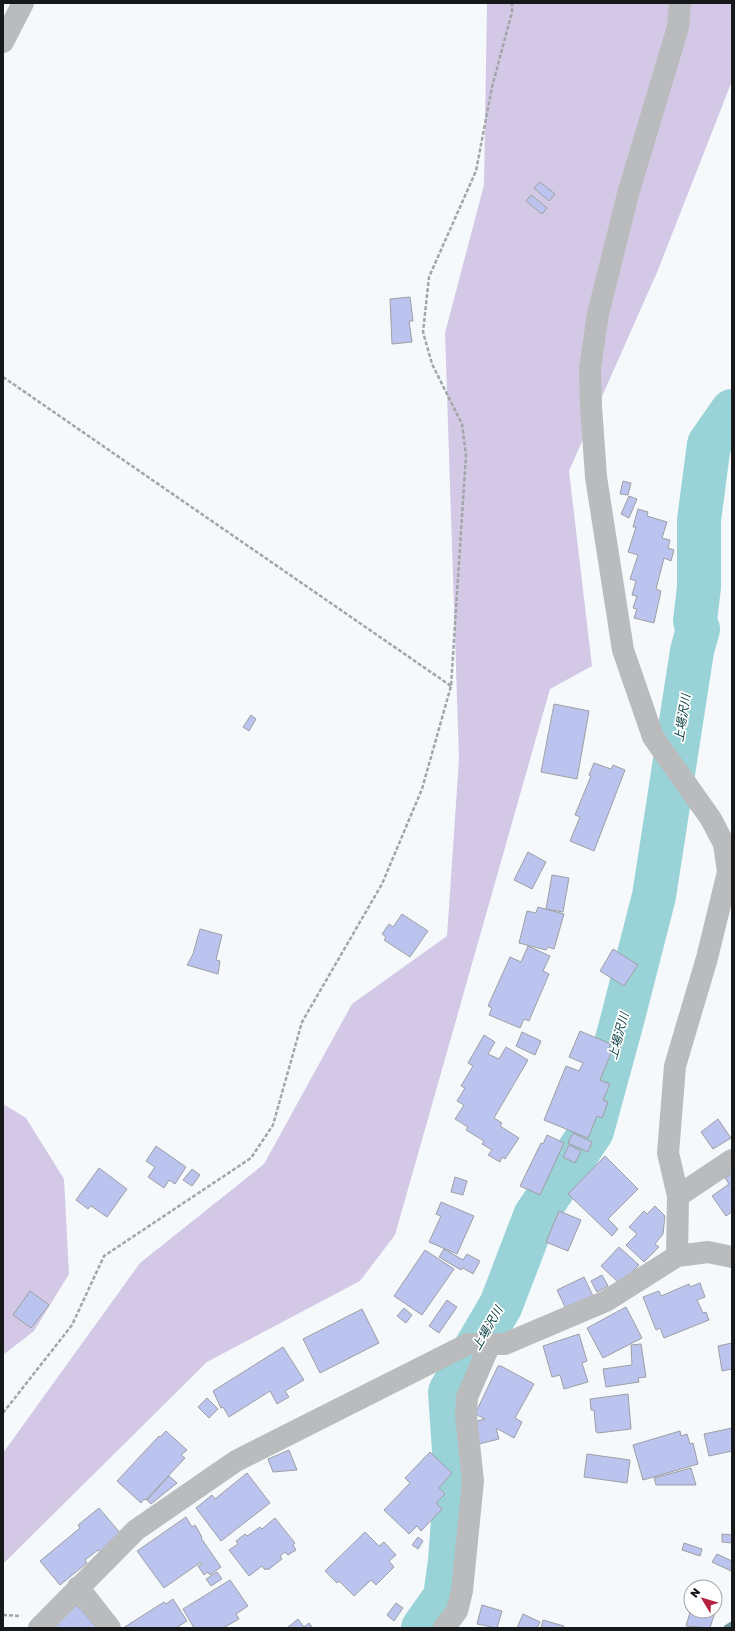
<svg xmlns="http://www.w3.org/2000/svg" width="735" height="1631" font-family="'Golos Text','Noto Sans JP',sans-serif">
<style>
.green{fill:#d3c9e6}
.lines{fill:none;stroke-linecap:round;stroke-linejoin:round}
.stream{stroke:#729b9e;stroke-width:7}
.river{stroke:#99d3d7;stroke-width:44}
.building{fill:#bbc4ee;stroke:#9e9fa3}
.path{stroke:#a3a6a8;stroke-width:2.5;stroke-dasharray:4 2;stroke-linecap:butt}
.minor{stroke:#b9bbbc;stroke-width:22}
.labels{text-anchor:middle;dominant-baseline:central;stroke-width:3.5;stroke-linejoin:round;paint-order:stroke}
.water-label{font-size:12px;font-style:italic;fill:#00393c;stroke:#fff}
</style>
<rect width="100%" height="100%" fill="#f5f9fc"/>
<!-- green -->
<path class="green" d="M487 3H732V81L658 270 569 471 592 666 550 689 395 1235 360 1281 207 1362 3 1564V1453L140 1263 264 1164 352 1004 447 936 459 759 445 333 484 185Z
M3 1104 26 1118 64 1179 69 1274 34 1331 3 1355Z"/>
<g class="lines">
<!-- stream -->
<path class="stream" d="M450 1561 452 1562
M727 1628 732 1625"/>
<!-- river -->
<path class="river" d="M423 1628 445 1597 450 1561 456 1480 450 1392 501 1305 535 1216 592 1131 622 1021 654 896 692 651 698 629 695 621 699 587V520L709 444 732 411"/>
</g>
<!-- building -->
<path class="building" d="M540 182 555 194 549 201 534 188Z
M531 195 547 208 542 214 526 201Z
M410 297 413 321H409L412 342 392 344 390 299Z
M623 481 631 483 628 495 620 494Z
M629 496 637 499 629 518 621 514Z
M638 509 648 512 647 516 667 522 662 538 670 540 668 548 674 550 671 561 664 558 656 589 661 591 654 623 634 618 637 609 633 608 637 596 632 595 636 581 630 579 638 555 628 552 636 527H633Z
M554 704 589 711 577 779 541 772Z
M251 715 256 719 249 731 243 727Z
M594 763 611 769 613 765 625 770 594 851 570 841 580 817 575 815 591 776 589 775Z
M528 852 546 862 532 889 514 880Z
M552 875 569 878 563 912 546 909Z
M538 907 564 914 554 949 548 947 546 950 519 943 527 911 536 913Z
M402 914 428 931 410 957 384 940 386 937 382 934 389 924 393 927Z
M200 929 222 935 216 960 220 961 218 974 187 965 193 954Z
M528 946 550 956 543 971 549 974 529 1021 524 1019 520 1028 489 1015 492 1008 488 1006 510 957 521 962Z
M613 949 638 965 624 986 600 971Z
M580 1031 611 1044 608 1049 612 1051 600 1080 610 1084 603 1100 608 1102 602 1118 597 1116 588 1138 544 1120 566 1066 579 1071 583 1063 569 1057Z
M522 1032 541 1041 535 1055 516 1046Z
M484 1035 495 1042 488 1054 499 1059 506 1047 528 1060 494 1118 502 1123 500 1126 519 1138 505 1159 502 1157 500 1162 488 1155 492 1150 482 1144 484 1141 466 1130 468 1127 455 1119 464 1105 457 1101 465 1088 461 1086 473 1066 468 1063Z
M718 1119 731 1138 713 1149 701 1132Z
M573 1133 592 1142 588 1152 568 1143Z
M547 1135 564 1143 540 1195 520 1186 541 1143 543 1144Z
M569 1145 581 1151 575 1163 563 1157Z
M156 1146 186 1167 175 1184 169 1180 164 1188 148 1177 155 1167 146 1161Z
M605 1156 638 1189 608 1219 618 1229 612 1236 568 1194Z
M99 1168 127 1189 107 1217 91 1206 88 1209 76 1200Z
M192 1169 200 1175 192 1186 183 1180Z
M732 1173V1212L726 1216 712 1196 729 1184 725 1178Z
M455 1177 467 1181 463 1195 451 1192Z
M441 1202 474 1216 457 1254 429 1242 441 1216 436 1214Z
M655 1206 665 1216 663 1234 655 1244 659 1247 644 1262 626 1245 637 1234 629 1227 644 1211 647 1214Z
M559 1211 581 1220 568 1251 546 1242Z
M619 1247 639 1265 620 1284 601 1266Z
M444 1249 463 1260 467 1254 480 1261 473 1274 463 1268 461 1270 439 1257Z
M425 1250 454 1269 422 1315 394 1296Z
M602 1275 608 1286 597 1292 591 1281Z
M584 1277 593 1296 566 1309 557 1290Z
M700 1283 705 1297 697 1300 703 1313 706 1312 709 1320 664 1338 660 1328 656 1330 643 1297 659 1291 661 1296 689 1284 690 1287Z
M30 1291 49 1305 31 1328 13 1315Z
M447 1300 457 1307 439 1333 429 1326Z
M626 1307 642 1338 603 1358 587 1328Z
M404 1308 412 1315 406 1323 397 1316Z
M362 1309 379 1343 320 1373 303 1339Z
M579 1334 587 1361 582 1363 588 1382 564 1389 560 1375 552 1377 543 1346Z
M732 1343V1369L722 1371 718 1346Z
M641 1344 646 1377 638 1378 639 1382 606 1387 603 1369 632 1365 631 1345Z
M283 1347 304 1380 285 1391 289 1397 277 1404 270 1391 229 1417 223 1407 221 1408 213 1391Z
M498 1366H501L534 1384 515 1418 522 1422 514 1438 496 1428 499 1439 479 1444 473 1422 485 1419 475 1414Z
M628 1394 631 1429 598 1433 596 1432 594 1410H591L590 1399Z
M207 1398 218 1409 209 1418 198 1407Z
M732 1428V1451L709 1456 704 1434Z
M166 1431 187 1450 181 1455 185 1458 146 1500 144 1499 141 1503 117 1481 159 1436 160 1437Z
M680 1431 681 1436 687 1434 690 1444 693 1443 698 1464 643 1480 633 1445Z
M289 1450 297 1470 273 1472 268 1459Z
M430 1452 452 1473 439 1488 445 1494 436 1503 442 1509 421 1531 417 1526 409 1534 384 1510 410 1483 405 1478Z
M587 1454 630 1460 627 1483 584 1477Z
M691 1468 696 1485H656L654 1478Z
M247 1473 270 1503 221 1541 196 1508 212 1495 215 1499Z
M169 1476 177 1483 151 1504 147 1500Z
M99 1508 121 1534 100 1552 98 1550 85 1560 87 1563 60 1585 40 1561 80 1528 78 1525Z
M186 1517 192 1527 195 1525 202 1537 201 1538 221 1567 210 1575 208 1572 204 1575 198 1566 202 1564 201 1562 164 1588 137 1551Z
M275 1518 295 1543 293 1545 296 1550 288 1555 285 1552 280 1556 282 1559 268 1570 267 1568 265 1570 262 1566 249 1576 229 1550 238 1544 236 1541 245 1534 247 1536 260 1527 262 1529Z
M365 1532 379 1546 384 1542 396 1555 389 1561 394 1567 376 1585 371 1580 354 1596 339 1581 337 1583 325 1571Z
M722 1534 732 1535V1543L722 1542Z
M418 1537 423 1541 418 1549 412 1545Z
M684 1543 702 1549 700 1556 682 1550Z
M717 1554 732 1561 731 1571 712 1562Z
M217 1572 222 1579 211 1586 206 1579Z
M230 1580 248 1606 236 1614 239 1619 223 1628H194L183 1609Z
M715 1591 721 1593 710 1628 686 1626 691 1609V1611H715Z
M173 1599 187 1621 176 1628H123L164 1602 166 1604Z
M396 1603 403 1608 394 1621 387 1615Z
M77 1605 97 1628H51Z
M482 1605 502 1611 497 1628 477 1624Z
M523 1614 540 1622 537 1628H517Z
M298 1619 304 1627 309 1623 313 1628H287Z
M543 1620 564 1626 563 1628H541Z"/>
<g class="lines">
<!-- path -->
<path class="path" d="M3 377 451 686
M3 1413 72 1325 104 1256 251 1158 273 1125 302 1022 382 884 422 789 451 686 466 455 462 424 432 364 423 332 429 277 476 171 492 87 512 12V3
M3 1615 20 1616"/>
<!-- minor -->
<path class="minor" d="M3 42 23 3
M678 1196 732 1160
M677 1256 678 1196 668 1153 675 1066 707 958 728 872 724 844 711 819 653 737 623 650 596 477 591 406 590 368 598 314 628 194 678 27 680 3
M78 1587 110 1628
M39 1628 136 1530 236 1461 468 1344H505L606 1301 677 1256 708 1252 732 1257
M444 1628 457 1611 462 1591 473 1481 466 1416 467 1397 490 1344"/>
</g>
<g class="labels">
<!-- water labels -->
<g class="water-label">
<text transform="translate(682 718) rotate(-81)">上場沢川</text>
<text transform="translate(618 1036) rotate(-75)">上場沢川</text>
<text transform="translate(487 1328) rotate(-60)">上場沢川</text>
</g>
</g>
<!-- border -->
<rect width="735" height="1631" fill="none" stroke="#161819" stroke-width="8"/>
<!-- north arrow -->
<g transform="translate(703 1599) rotate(308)"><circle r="19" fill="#ffffff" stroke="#a2a3a3"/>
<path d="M0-3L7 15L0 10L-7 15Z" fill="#b42240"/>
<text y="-6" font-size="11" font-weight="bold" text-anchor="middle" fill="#161819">N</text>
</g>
</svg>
